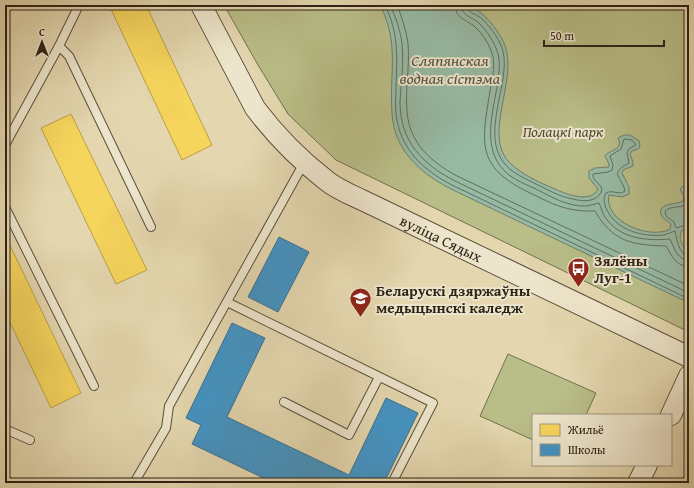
<svg xmlns="http://www.w3.org/2000/svg" width="694" height="488" font-family="'Gentium Book Plus',serif">
<style>
.green{fill:#b9bd87;stroke:#73704f}
.water{fill:#97baa5;stroke:#6d7d6c}
.homes{fill:#f6d55c;stroke:#ba9f47}
.schools{fill:#4393c3;stroke:#3c718f}
.lines{fill:none;stroke-linecap:round;stroke-linejoin:round}
.shore{stroke:#626e5e;stroke-width:1}
.service-casing{stroke:#5b4f3d;stroke-width:10}
.tertiary-casing{stroke:#5b4f3d;stroke-width:22}
.service{stroke:#ede5cb;stroke-width:8}
.tertiary{stroke:#ede5cb;stroke-width:20}
.labels{text-anchor:middle;dominant-baseline:central;stroke-width:4;stroke-linejoin:round;paint-order:stroke}
.park-label{font-size:15px;font-style:italic;fill:#504933;stroke:#ede5cb}
.street-label{font-size:15px;fill:#2d2217;stroke:#ede5cb}
.poi-label{font-size:15px;font-weight:bold;fill:#2d2217;stroke:#ede5cb;text-anchor:start}
.water-label{font-size:16px;font-style:italic;fill:#4d5042;stroke:#ede5cb}
</style>
<rect width="100%" height="100%" fill="#e4d7af"/>
<filter id="stains"><feTurbulence type="fractalNoise" baseFrequency=".005" numOctaves="4"/><feColorMatrix values="0 0 0 0 .2 0 0 0 0 .09 0 0 0 0 .02 0 0 0 .5 -.17"/></filter>
<radialGradient id="worn" r=".72"><stop offset=".6" stop-color="#630" stop-opacity="0"/><stop offset="1" stop-color="#630" stop-opacity=".3"/></radialGradient>
<!-- green -->
<path class="green" d="M224 5H689V332L336 160 288 114 258 65Z
M508 354 596 393 586 415H533V440L480 416Z"/>
<!-- water -->
<path class="water" d="M380 5C399 5 419 5 438 5 447 5 457 4 465 5 475 7 486 16 492 24 499 33 505 42 507 53 513 83 489 130 504 155 513 172 545 185 562 192 572 196 592 202 598 189L589 178V171L595 168 609 167V164L605 156C608 151 618 150 619 145 620 143 619 140 618 138L624 135H630L639 141 640 147 638 149 632 151 630 154 633 162V166L623 170 622 173 629 187V194L622 197 609 195C603 222 651 240 670 229L671 224C665 219 659 217 661 209 667 202 676 205 683 201L684 197 680 189 683 186H689V230H682C677 239 683 247 689 253V303L451 189C420 173 394 150 392 113 389 72 400 45 380 5Z"/>
<!-- homes -->
<path class="homes" d="M109 5H146L212 145 182 160Z
M71 114 147 270 116 284 41 128Z
M6 237 81 393 51 408 5 312V238Z
M5 474 14 479 22 483H5Z
M684 475 689 477V483H680Z"/>
<!-- schools -->
<path class="schools" d="M279 237 309 252 278 312 248 297Z
M232 323 265 338 227 417 349 475 386 398 418 413 384 483H274L192 444 201 425 186 418Z"/>
<g class="lines">
<!-- shore -->
<path class="shore" d="M385 5C399 34 397 55 396 86 396 95 395 105 396 114 400 149 423 170 452 185L689 299
M390 5C396 17 400 30 402 43 404 63 401 83 400 102 400 141 422 164 455 181L689 293
M397 5C402 17 406 30 408 43 410 66 405 89 407 111 409 143 431 162 457 176L689 286
M455 5C455 18 465 19 474 26 482 33 491 46 493 57 495 68 492 80 490 91 482 142 475 166 528 192 553 204 566 212 595 211 613 242 632 245 666 246 672 256 676 266 689 267
M461 5C461 16 472 17 479 23 487 31 495 43 498 54 501 65 498 76 497 87 492 116 481 153 509 175 517 181 527 185 536 189 551 197 569 207 587 206 591 205 595 204 599 203 601 207 602 213 605 217 620 239 646 241 670 239 674 248 678 260 689 261
M466 5C466 12 476 14 481 18 489 25 498 37 502 48 506 60 504 72 502 84 498 108 487 142 504 163 511 172 522 177 532 182 545 188 559 197 573 199 584 202 598 202 602 190 601 183 592 181 593 174L608 172 612 170 613 165 610 156 621 149 624 139 632 140 636 145 630 148 627 152 629 163C608 174 622 176 625 191 619 196 613 189 606 193 603 198 604 205 607 210 617 231 643 237 664 235 668 234 671 232 675 231 677 239 678 254 689 256
M689 190 686 191 688 198 686 204C680 209 669 205 665 212L666 216 674 222 676 228 683 226H689"/>
<defs>
<path id="service" d="M59 46 69 56 151 227
M5 145 59 46 79 5
M5 207 94 386
M227 302 433 403 392 483
M284 402 349 435 379 377
M5 429 30 440
M134 483 166 428 169 406 305 161"/>
<g id="tertiary">
<path id="s1" d="M201 5 255 108C276 136 300 160 327 181 337 189 349 194 360 199L689 357"/>
<path d="M671 415 689 376"/>
<path d="M638 483 647 465"/>
</g>
</defs>
<!-- service casing -->
<use href="#service" class="service-casing"/>
<!-- tertiary casing -->
<use href="#tertiary" class="tertiary-casing"/>
<!-- service -->
<use href="#service" class="service"/>
<!-- tertiary -->
<use href="#tertiary" class="tertiary"/>
</g>
<!-- icons -->
<defs>
<symbol id="bus-pin" viewBox="-11 -11 22 30"><path d="M0 17L-7.5 6A9.5 9.5 0 1 1 7.5 6Z" fill="#8f2418" stroke="#ede5cb"/><path d="M-5-6H5V4H4V6H2V4H-2V6H-4V4H-5ZM-3.5-4V0h7V-4ZM-3.5 1.2v1.5H-2V1.2ZM2 1.2v1.5H3.5V1.2Z" fill="#fff"/></symbol>
<symbol id="university-pin" viewBox="-11 -11 22 30"><path d="M0 17L-7.5 6A9.5 9.5 0 1 1 7.5 6Z" fill="#8f2418" stroke="#ede5cb"/><path d="M0-5L7-2L0 1L-7-2ZM-4 1L0 2.5L4 1V4Q0 6-4 4Z" fill="#fff"/></symbol>
</defs>
<g fill-rule="evenodd">
<use href="#bus-pin" x="566" y="256" width="25" height="34"/>
<use href="#university-pin" x="348" y="286" width="25" height="34"/>
</g>
<g class="labels">
<!-- park labels -->
<g class="park-label">
<text x="563" y="131">Полацкі парк</text>
</g>
<!-- street labels -->
<g class="street-label">
<text stroke="none"><textPath href="#s1" startOffset="347">вуліца Сядых</textPath></text>
</g>
<!-- poi labels -->
<g class="poi-label">
<text x="594" y="260">Зялёны<tspan x="594" dy="17">Луг-1</tspan></text>
<text x="376" y="290">Беларускі дзяржаўны<tspan x="376" dy="17">медыцынскі каледж</tspan></text>
</g>
<!-- water labels -->
<g class="water-label">
<text x="450" y="60">Сляпянская<tspan x="450" dy="18">водная сістэма</tspan></text>
</g>
</g>
<!-- margin -->
<rect width="694" height="488" fill="none" stroke="#e4d7af" stroke-width="20"/>
<rect x="6" y="6" width="682" height="476" fill="none" stroke="#2d2217" stroke-width="2"/>
<rect x="10" y="10" width="674" height="468" fill="none" stroke="#2d2217"/>
<!-- legend -->
<rect x="532" y="414" width="140" height="52" fill="#ede5cb" stroke="#a09783"/>
<rect x="540" y="424" width="20" height="12" fill="#f6d55c" stroke="#a09783"/>
<text x="568" y="434" font-size="12" fill="#2d2217">Жильё</text>
<rect x="540" y="444" width="20" height="12" fill="#4393c3" stroke="#a09783"/>
<text x="568" y="454" font-size="12" fill="#2d2217">Школы</text>
<!-- north arrow -->
<g transform="translate(42 42)" stroke="#ede5cb" stroke-width="3" paint-order="stroke">
<path d="M0-3L7 15L0 10L-7 15Z" fill="#2d2217"/>
<text y="-6" font-size="11" font-weight="bold" text-anchor="middle" fill="#2d2217">С</text>
</g>
<!-- scale -->
<path d="M544 40v6h120v-6" fill="none" stroke="#2d2217" stroke-width="2"/>
<text x="550" y="40" font-size="12" fill="#2d2217" stroke="#ede5cb" stroke-width="3" paint-order="stroke">50 m</text>
<rect width="100%" height="100%" filter="url(#stains)"/>
<rect width="100%" height="100%" fill="url(#worn)"/>
</svg>
